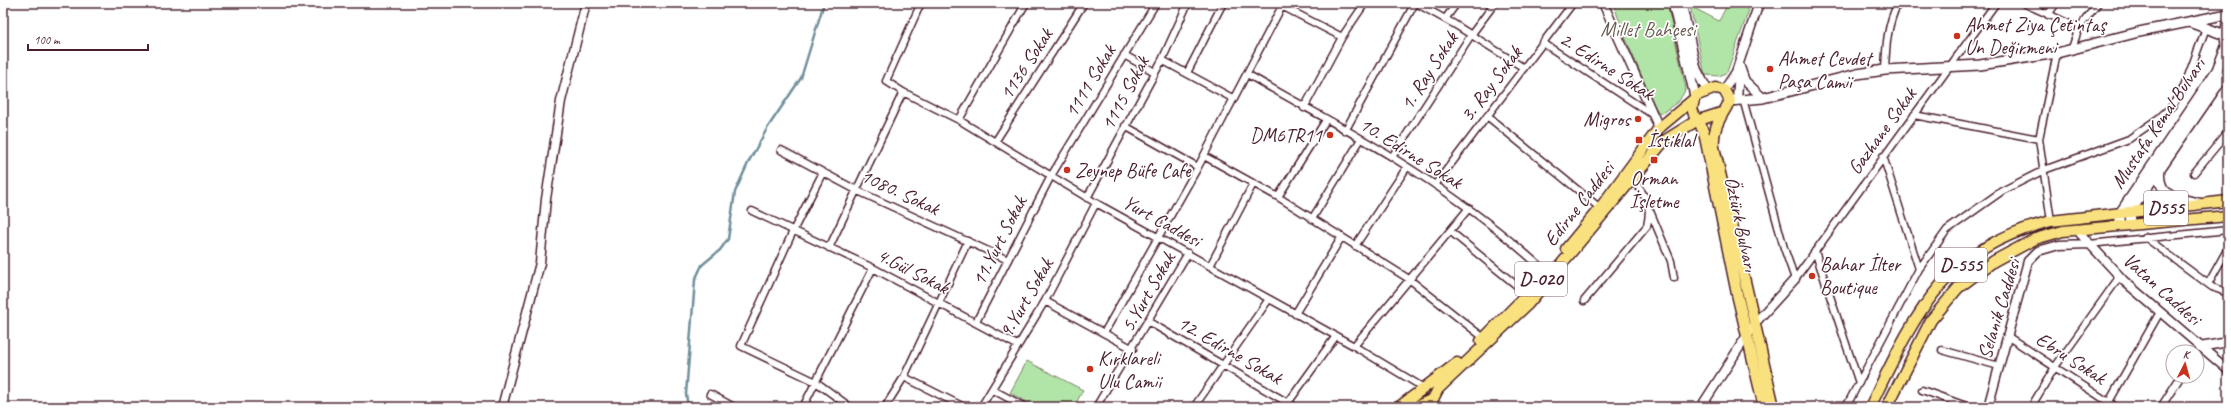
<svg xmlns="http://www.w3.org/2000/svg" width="2231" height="410" viewBox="0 0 2231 410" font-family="Caveat,sans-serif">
  <rect width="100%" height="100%" fill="#fff"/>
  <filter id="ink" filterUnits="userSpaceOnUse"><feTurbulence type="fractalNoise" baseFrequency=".025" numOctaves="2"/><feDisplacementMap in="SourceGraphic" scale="8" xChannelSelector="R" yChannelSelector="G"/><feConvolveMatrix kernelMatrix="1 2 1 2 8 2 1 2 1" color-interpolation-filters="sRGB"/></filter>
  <g filter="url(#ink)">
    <path fill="#b1e5a7" stroke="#7e8269" d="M 1613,3 L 1667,3 L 1686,89 L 1679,101 L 1662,113 L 1658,112 L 1654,105 L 1625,37 Z
      M 1728,3 L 1736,3 L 1749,10 L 1727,72 L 1720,76 L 1705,75 L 1690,6 L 1719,21 Z
      M 1027,361 L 1083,390 L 1074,407 L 1037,407 L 1010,393 Z"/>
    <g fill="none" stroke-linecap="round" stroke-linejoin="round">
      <path stroke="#708f9b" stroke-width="2.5" d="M 688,407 L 686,394 L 695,280 L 702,265 L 720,250 L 728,239 L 735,192 L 749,161 L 768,127 L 801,78 L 824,3"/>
      <defs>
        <path id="minor" d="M 921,3 L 886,81 L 903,92 L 959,120 L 1096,203 L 1354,346 L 1424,388
          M 1276,3 L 1342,37
          M 1416,3 L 1454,24 L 1524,68
          M 2023,3 L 2079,28
          M 2048,15 L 2056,3
          M 1445,19 L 1457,3
          M 1543,43 L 1653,115
          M 2072,48 L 2079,28 L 2098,3
          M 1124,55 L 1155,72
          M 1162,60 L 1234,99
          M 1885,70 C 1886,46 1887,25 1898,3
          M 1187,73 L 1223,3
          M 1247,74 C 1295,102 1345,128 1392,157 C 1447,191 1500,229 1547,273
          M 1743,99 L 1784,248 L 1795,279
          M 1304,108 L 1342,37 L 1365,3
          M 1914,115 L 2039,139
          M 1487,116 L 1600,208
          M 959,120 L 1026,3
          M 1125,126 L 1198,167
          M 1345,131 L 1415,3
          M 995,142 L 1084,3
          M 781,150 L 858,191 L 1008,260
          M 1204,156 L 1278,197 L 1409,279 L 1484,338
          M 1883,156 L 1919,269
          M 1392,157 L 1471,35 L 1495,3
          M 823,172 L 793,231 L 741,346 L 816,382 L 850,407
          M 2194,173 L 2228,132
          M 1435,185 L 1573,3
          M 1278,197 L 1326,120
          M 1087,198 L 1162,60 L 1188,3
          M 752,211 L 873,268 L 1017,345
          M 1650,211 L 1671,261 L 1674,278
          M 1312,219 L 1361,139
          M 2051,221 L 2039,139 L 2057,53
          M 1450,231 L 1527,294
          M 2145,237 L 2212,287 L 2228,293
          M 2089,244 L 2228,230
          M 1355,246 L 1407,167
          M 829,248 L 903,92
          M 1815,251 L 1859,383
          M 1210,266 L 1253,184
          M 1795,279 L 1996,3
          M 2208,284 L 2228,248
          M 1045,301 L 1133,349
          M 1584,301 L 1647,226 C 1652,204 1647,198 1633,180
          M 1295,314 L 1341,238
          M 976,322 L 1051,176 L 1156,3
          M 1149,322 L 1295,407
          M 1104,333 L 1198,167 L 1282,6
          M 2007,336 L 2116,407
          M 1354,346 L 1469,208
          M 1942,350 L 1999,366
          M 904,377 L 964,407
          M 993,390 L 1025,407
          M 1922,390 L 1969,407
          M 710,394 L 734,407
          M 1432,400 L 1437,407
          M 803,407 L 873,268
          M 885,407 L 904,377 L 968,241
          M 981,407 L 1045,301 L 1096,203
          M 1096,407 L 1188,253
          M 1194,407 L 1269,299
          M 1285,407 L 1336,336
          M 1846,407 L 1919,269 L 1947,230 L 2002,191 L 2044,170 L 2129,139 L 2159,118 L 2172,106 L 2184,87 L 2206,28
          M 2031,407 L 2055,367 L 2120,276
          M 2106,407 L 2160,312
          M 2161,407 L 2181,376"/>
        <path id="tertiary" d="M 1603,3 L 1659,128
          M 1739,64 L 1745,81 L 1763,98
          M 1724,90 L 1736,72 L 1759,3
          M 1737,100 L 1739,70
          M 2076,229 L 2124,281 L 2228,370
          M 2200,347 L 2228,342
          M 502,407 L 540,263 L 546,199 L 561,101 L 586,3
          M 1701,407 L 1755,323 L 1795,279
          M 1988,407 L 2028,261 L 2038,251 L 2059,245 L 2089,244"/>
        <path id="secondary" d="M 1673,3 L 1695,96
          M 1681,3 L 1696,69 L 1707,90
          M 2192,23 L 2228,36
          M 1730,101 L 1763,98 L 1857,74 L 1885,70 L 1980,65 L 2057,53 L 2139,32 L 2228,14
          M 2160,169 C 2156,196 2176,198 2198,203
          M 2131,224 L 2130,212 L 2228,70
          M 2120,225 L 2120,213 L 2217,70 L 2226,47 L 2225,35 L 2228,18"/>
        <path id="trunk" d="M 1699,120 L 1705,137 L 1737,294 L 1764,407
          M 1696,121 L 1692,108 L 1695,96 L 1716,88 L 1724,90 L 1730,101 C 1721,117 1712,128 1714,147 L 1774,407
          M 1566,249 L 1600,208 L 1659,128 L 1694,99
          M 1481,341 L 1542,279
          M 1399,407 L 1457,363
          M 1415,407 L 1433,399 L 1438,389 L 1528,304 L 1664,141 L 1696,121 L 1721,113
          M 1870,407 C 1915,315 1942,249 2051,221 L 2228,201
          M 1887,407 L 1931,320 L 1958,288 L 1994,261 L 2035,239 L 2063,231 L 2228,216"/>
      </defs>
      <use href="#minor" stroke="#4a1f2b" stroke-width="9"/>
      <use href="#tertiary" stroke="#4a1f2b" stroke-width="11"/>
      <use href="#secondary" stroke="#4a1f2b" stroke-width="12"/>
      <use href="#trunk" stroke="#4a1f2b" stroke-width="13"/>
      <use href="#minor" stroke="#fff" stroke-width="6"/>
      <use href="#tertiary" stroke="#fff" stroke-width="8"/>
      <use href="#secondary" stroke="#fff" stroke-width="9"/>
      <use href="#trunk" stroke="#fae180" stroke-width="10"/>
    </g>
  </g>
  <g fill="#c8321e" stroke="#fff" stroke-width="1.5">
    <circle cx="1957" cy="36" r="4"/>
    <circle cx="1770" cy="69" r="4"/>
    <circle cx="1638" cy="119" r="4"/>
    <circle cx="1330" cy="135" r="4"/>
    <rect x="1635" y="136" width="8" height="8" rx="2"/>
    <rect x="1650" y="156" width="8" height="8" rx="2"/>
    <circle cx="1067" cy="170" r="4"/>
    <circle cx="1812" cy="276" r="4"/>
    <circle cx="1090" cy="369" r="4"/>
  </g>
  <g text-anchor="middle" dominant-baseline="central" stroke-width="3.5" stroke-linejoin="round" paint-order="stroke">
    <g fill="#fff" stroke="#80626b" stroke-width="1">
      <rect x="2144" y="191" width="44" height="34" rx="3"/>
      <rect x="1935" y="248" width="52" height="34" rx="3"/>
      <rect x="1515" y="262" width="52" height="34" rx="3"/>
    </g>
    <g font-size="19" font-weight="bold" fill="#4a1f2b">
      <text x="2166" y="208">D555</text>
      <text x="1961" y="265">D-555</text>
      <text x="1541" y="279">D-020</text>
    </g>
    <g font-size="20" fill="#4a1f2b" stroke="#fff" text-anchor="start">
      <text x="1965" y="24">Ahmet Ziya Çetintaş<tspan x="1965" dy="23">Un Değirmeni</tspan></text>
      <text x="1778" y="58">Ahmet Cevdet<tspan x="1778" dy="23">Paşa Camii</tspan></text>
      <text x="1630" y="119" text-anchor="end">Migros</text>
      <text x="1322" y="135" text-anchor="end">DM6TR11</text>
      <text x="1647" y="140">İstiklal</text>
      <text x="1075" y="170">Zeynep Büfe Cafe</text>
      <text x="1654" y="178" text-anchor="middle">Orman<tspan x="1654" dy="23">İşletme</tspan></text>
      <text x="1820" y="264">Bahar İlter<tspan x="1820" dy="23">Boutique</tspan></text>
      <text x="1098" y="358">Kırklareli<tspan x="1098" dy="23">Ulu Camii</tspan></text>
    </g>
    <g font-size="20" fill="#695a50" stroke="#fff">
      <text x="1648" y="29">Millet Bahçesi</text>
    </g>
    <g font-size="20" fill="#4a1f2b" stroke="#fff">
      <text transform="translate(1026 64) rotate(-57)">1136 Sokak</text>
      <text transform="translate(1607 66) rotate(33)">2. Edirne Sokak</text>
      <text transform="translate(1429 71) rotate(-57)">1. Ray Sokak</text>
      <text transform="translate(1090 81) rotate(-59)">1111 Sokak</text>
      <text transform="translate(1491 84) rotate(-53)">3. Ray Sokak</text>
      <text transform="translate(1125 93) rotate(-62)">1115 Sokak</text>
      <text transform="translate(2158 123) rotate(-56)">Mustafa Kemal Bulvarı</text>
      <text transform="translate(1882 131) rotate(-54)">Gazhane Sokak</text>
      <text transform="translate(1411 153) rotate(32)">10. Edirne Sokak</text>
      <text transform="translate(900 192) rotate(25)">1080. Sokak</text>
      <text transform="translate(1579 204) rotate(-52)">Edirne Caddesi</text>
      <text transform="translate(1162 221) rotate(29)">Yurt Caddesi</text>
      <text transform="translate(1741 224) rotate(78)">Öztürk Bulvarı</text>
      <text transform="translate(999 241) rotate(-63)">11.Yurt Sokak</text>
      <text transform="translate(913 271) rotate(27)">4.Gül Sokak</text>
      <text transform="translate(2162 289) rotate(42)">Vatan Caddesi</text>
      <text transform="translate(1148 292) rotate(-60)">5.Yurt Sokak</text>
      <text transform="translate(1026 298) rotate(-60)">9.Yurt Sokak</text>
      <text transform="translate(1999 309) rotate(-73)">Selanik Caddesi</text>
      <text transform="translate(1230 350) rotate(30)">12. Edirne Sokak</text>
      <text transform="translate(2071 358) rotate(33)">Ebru Sokak</text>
    </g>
  </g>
  <rect width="2231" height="410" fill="none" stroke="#fff" stroke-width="16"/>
  <rect x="8" y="8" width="2215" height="394" fill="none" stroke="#4a1f2b" stroke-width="1.5" filter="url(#ink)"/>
  <g transform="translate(2185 364) rotate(6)"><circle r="19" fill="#ffffff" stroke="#b7a5aa"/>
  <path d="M0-3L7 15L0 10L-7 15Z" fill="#c8321e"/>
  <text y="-6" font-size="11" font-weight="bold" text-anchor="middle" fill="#4a1f2b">K</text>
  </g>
  <path d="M28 44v6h120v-6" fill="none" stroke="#4a1f2b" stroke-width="2"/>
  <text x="34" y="44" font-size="12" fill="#4a1f2b" stroke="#ffffff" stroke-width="3" paint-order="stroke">100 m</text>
</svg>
